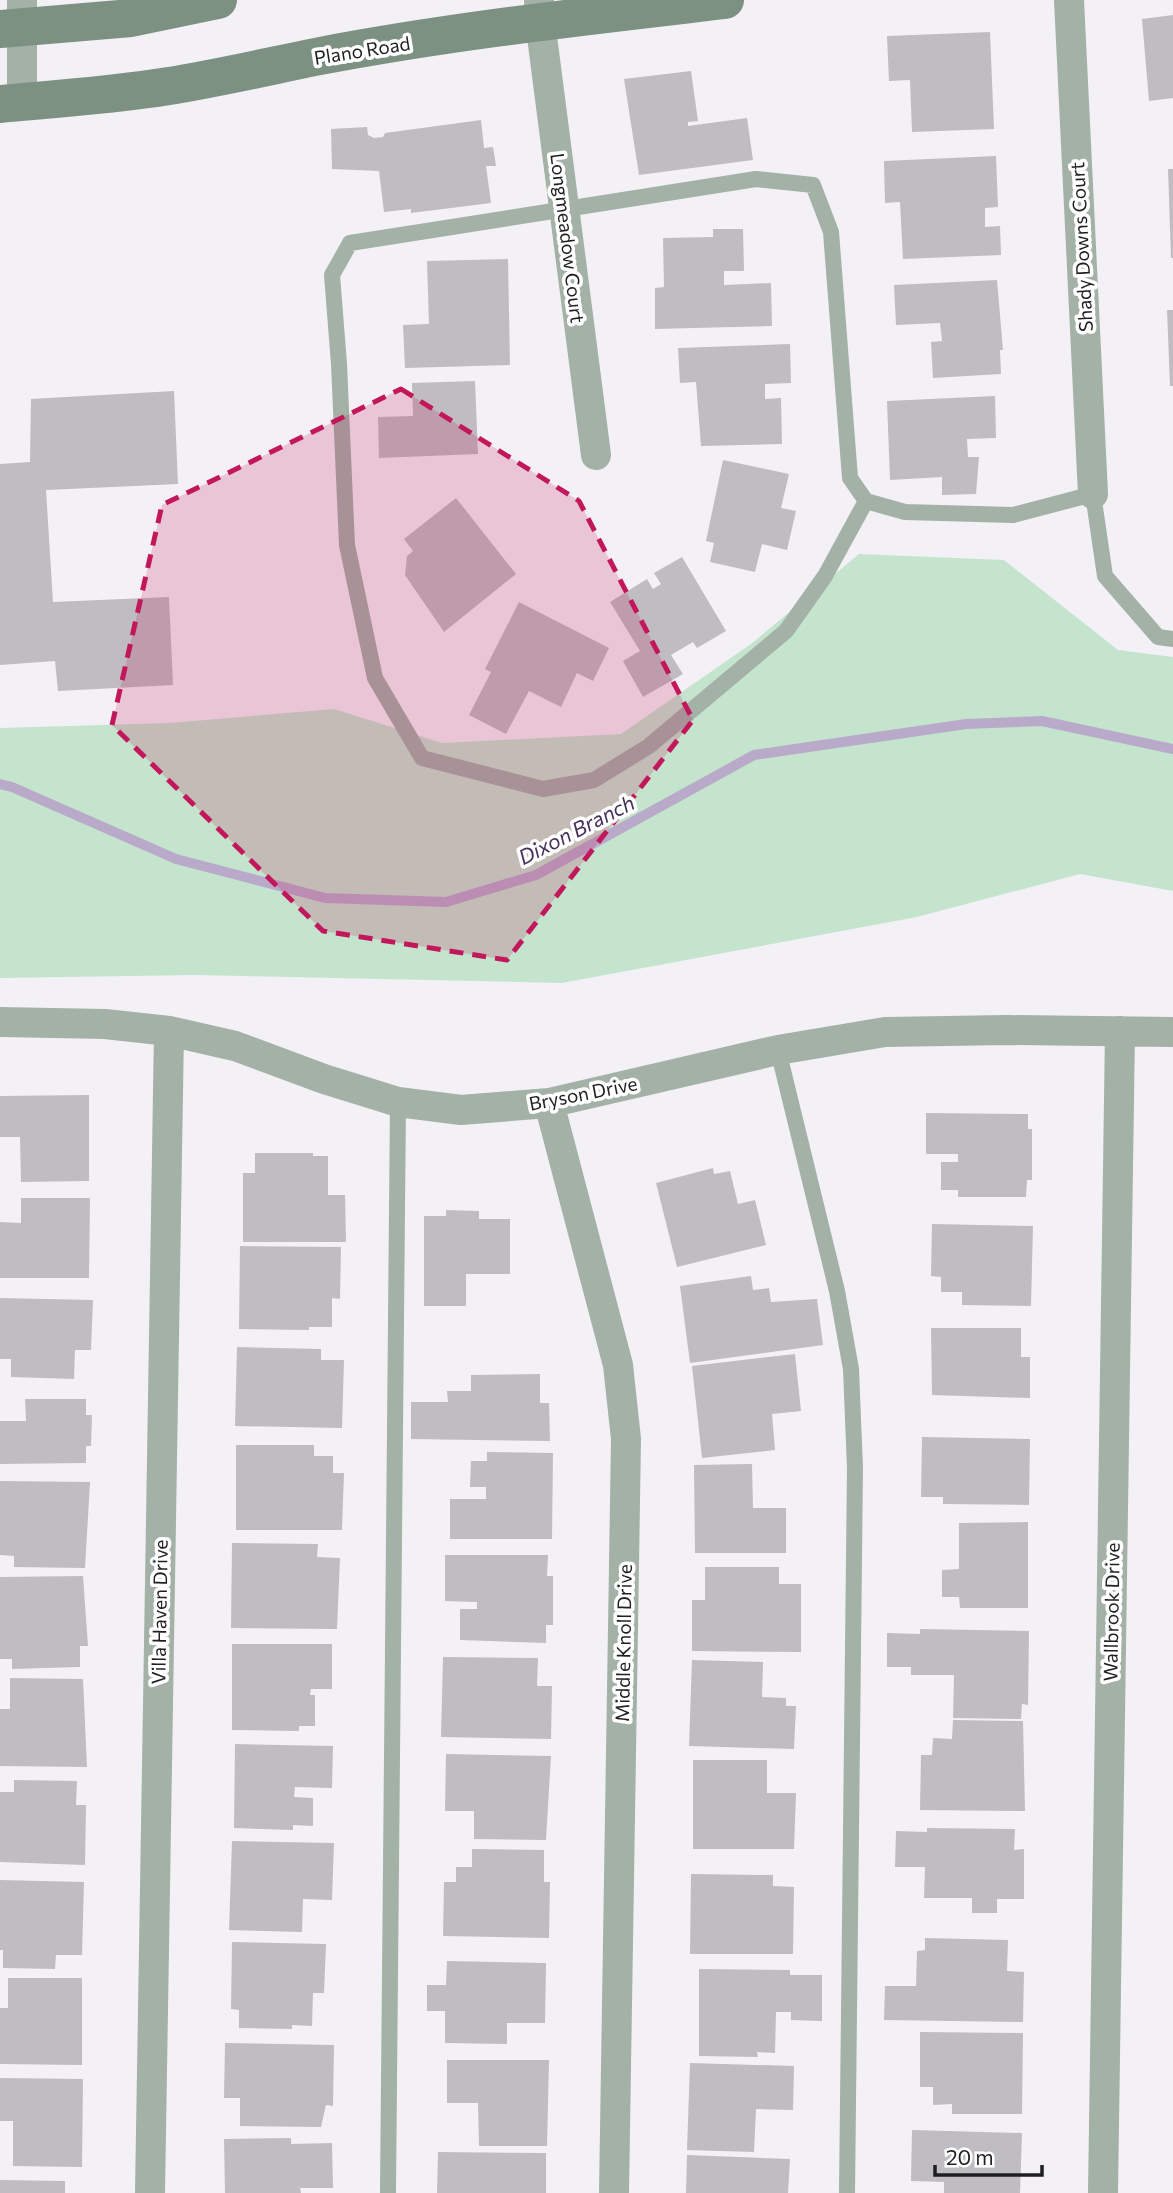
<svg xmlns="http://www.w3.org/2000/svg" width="1173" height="2193" viewBox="0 0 1173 2193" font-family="Commissioner,sans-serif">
  <rect width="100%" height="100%" fill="#f3f1f6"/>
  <path fill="#c4e4ce" d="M 859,554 L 1004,560 L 1118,650 L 1173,657 L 1173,891 L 1080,874 L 917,917 L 562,983 L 195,975 L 0,978 L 0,728 L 170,723 L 334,709 L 442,743 L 621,734 L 751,644 Z"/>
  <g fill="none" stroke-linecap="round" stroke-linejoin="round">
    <path stroke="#b9aac9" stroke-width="10" d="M 0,784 L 12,787 L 176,859 L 325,898 L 446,902 L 536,875 L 754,755 L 966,724 L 1042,721 L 1173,749"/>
  </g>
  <path fill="#bfbdc1" d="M 1173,15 L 1173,98 L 1149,101 L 1142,19 Z
    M 990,32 L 994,129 L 912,132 L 910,80 L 889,81 L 887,36 Z
    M 691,71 L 698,121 L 688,122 L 688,126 L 747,118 L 753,160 L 639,175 L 624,79 Z
    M 481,120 L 484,148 L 493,147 L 496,166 L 486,166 L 491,203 L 411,213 L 411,209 L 384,212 L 379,171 L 332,169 L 331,129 L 367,127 L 368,135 L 374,138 L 383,137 L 385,133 Z
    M 996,156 L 998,207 L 985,208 L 985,227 L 1000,226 L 1001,255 L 903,259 L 900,202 L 885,203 L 884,161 Z
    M 1168,169 L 1173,169 L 1173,258 L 1171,258 Z
    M 713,229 L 743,229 L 744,271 L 724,271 L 724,285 L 771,283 L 772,326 L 655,329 L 655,288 L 664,287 L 663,238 L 713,237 Z
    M 508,259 L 510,365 L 405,368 L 403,325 L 429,324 L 427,261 Z
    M 997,280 L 1003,350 L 1000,350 L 1001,374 L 933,378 L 931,342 L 942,341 L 940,323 L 896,325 L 894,285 Z
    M 1167,310 L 1173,310 L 1173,386 L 1170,386 Z
    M 790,344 L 791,383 L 765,384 L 765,399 L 781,398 L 782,444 L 701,446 L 696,382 L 680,383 L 678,348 Z
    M 475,381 L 478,454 L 379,458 L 378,417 L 413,416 L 412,383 Z
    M 174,391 L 178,484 L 46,490 L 53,602 L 169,597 L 173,685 L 58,691 L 55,661 L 0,665 L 0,464 L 30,462 L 31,399 Z
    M 995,396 L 996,438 L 967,439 L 968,457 L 979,457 L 976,494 L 942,495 L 942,477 L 890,480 L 887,401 Z
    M 723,460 L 789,474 L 781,508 L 796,511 L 787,550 L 762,544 L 755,572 L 710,562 L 714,543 L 706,541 Z
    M 456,498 L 516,574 L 444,632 L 405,575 L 407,556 L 413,551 L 404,539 Z
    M 682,557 L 726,631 L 697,648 L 693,642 L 671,655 L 683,674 L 643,697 L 623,661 L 640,651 L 610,602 L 647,579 L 653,589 L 661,584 L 654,573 Z
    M 519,602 L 609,648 L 593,681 L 577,673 L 561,707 L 529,691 L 506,734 L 469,715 L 491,672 L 485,669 Z
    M 89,1095 L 89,1181 L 21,1182 L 20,1137 L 0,1137 L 0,1096 Z
    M 926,1113 L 1028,1114 L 1028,1129 L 1032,1129 L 1032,1180 L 1027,1180 L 1026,1197 L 958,1197 L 958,1190 L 941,1190 L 941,1162 L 958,1162 L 958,1154 L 926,1154 Z
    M 255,1153 L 313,1153 L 313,1156 L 328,1156 L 328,1195 L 345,1195 L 346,1242 L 243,1242 L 243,1173 L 255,1173 Z
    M 713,1168 L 714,1174 L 730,1171 L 738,1204 L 755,1200 L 766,1245 L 677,1267 L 656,1183 Z
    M 21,1198 L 90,1198 L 89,1278 L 0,1278 L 0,1222 L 21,1223 Z
    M 446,1210 L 479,1211 L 479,1219 L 510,1219 L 510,1274 L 466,1274 L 466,1306 L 424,1306 L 424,1216 L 446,1216 Z
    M 932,1224 L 1033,1226 L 1031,1306 L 962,1305 L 962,1292 L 941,1292 L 941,1277 L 931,1276 Z
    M 240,1246 L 341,1247 L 340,1299 L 332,1298 L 332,1327 L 309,1327 L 309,1330 L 239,1329 Z
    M 751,1276 L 753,1290 L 769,1288 L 771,1302 L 817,1299 L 823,1345 L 690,1363 L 680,1286 Z
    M 0,1298 L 93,1300 L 91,1350 L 75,1350 L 74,1379 L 11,1377 L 11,1359 L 0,1359 Z
    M 931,1328 L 1021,1328 L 1021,1357 L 1030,1357 L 1030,1398 L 932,1395 Z
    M 237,1347 L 321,1349 L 321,1360 L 344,1360 L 342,1428 L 235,1426 Z
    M 795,1354 L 801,1411 L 772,1414 L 775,1450 L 702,1458 L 692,1366 Z
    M 540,1374 L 540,1403 L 549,1403 L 550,1441 L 411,1439 L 411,1402 L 448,1402 L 447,1391 L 471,1391 L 471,1375 Z
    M 25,1399 L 86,1399 L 86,1415 L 92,1415 L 91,1446 L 86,1446 L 86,1463 L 0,1464 L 0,1421 L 26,1421 Z
    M 922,1437 L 1030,1439 L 1029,1505 L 943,1504 L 943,1497 L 921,1497 Z
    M 236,1445 L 314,1445 L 314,1456 L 333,1456 L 333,1473 L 344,1473 L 342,1530 L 236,1530 Z
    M 487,1452 L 553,1453 L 552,1539 L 450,1539 L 450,1499 L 486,1499 L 486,1487 L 470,1487 L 471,1461 L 487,1461 Z
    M 752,1464 L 753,1508 L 786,1508 L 786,1553 L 695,1553 L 694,1465 Z
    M 0,1481 L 90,1482 L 85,1568 L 14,1567 L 14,1556 L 0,1555 Z
    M 1028,1522 L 1028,1608 L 960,1608 L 959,1597 L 942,1597 L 942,1570 L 959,1569 L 959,1523 Z
    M 232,1543 L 318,1544 L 317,1557 L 340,1558 L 337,1629 L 231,1628 Z
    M 445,1555 L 548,1555 L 547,1576 L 553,1576 L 553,1625 L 546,1625 L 546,1643 L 460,1640 L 460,1609 L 477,1609 L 477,1602 L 445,1601 Z
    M 705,1567 L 779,1567 L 779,1584 L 801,1584 L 801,1652 L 692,1651 L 692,1600 L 705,1600 Z
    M 83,1576 L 88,1646 L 80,1646 L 80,1667 L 12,1669 L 12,1659 L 0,1659 L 0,1577 Z
    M 920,1629 L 1029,1631 L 1028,1705 L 1022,1704 L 1021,1719 L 953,1718 L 954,1675 L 911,1675 L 911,1667 L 887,1667 L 887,1633 L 920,1634 Z
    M 232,1644 L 332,1644 L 332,1689 L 311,1689 L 310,1695 L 315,1695 L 315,1726 L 299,1726 L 299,1731 L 232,1730 Z
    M 443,1657 L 538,1658 L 537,1686 L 552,1686 L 551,1739 L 441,1737 Z
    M 692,1660 L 763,1662 L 762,1697 L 786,1698 L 786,1706 L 796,1706 L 794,1749 L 689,1746 Z
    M 10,1678 L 83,1679 L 87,1767 L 0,1766 L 0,1709 L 10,1709 Z
    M 953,1720 L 1023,1721 L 1025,1811 L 920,1810 L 921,1755 L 932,1755 L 933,1738 L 952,1739 Z
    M 235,1744 L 333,1746 L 332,1788 L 295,1787 L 294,1797 L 313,1798 L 313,1826 L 293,1825 L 293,1830 L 234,1828 Z
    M 446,1754 L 551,1756 L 546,1840 L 474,1839 L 474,1811 L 445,1811 Z
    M 693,1760 L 767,1760 L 767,1793 L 796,1793 L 794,1849 L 693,1849 Z
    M 14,1780 L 77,1781 L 76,1805 L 86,1805 L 85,1865 L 0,1862 L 0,1792 L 14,1792 Z
    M 927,1828 L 1015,1829 L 1014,1850 L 1024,1849 L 1024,1899 L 997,1899 L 997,1913 L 972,1913 L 972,1898 L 924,1898 L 925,1867 L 895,1867 L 896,1831 L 927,1832 Z
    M 232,1841 L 334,1843 L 332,1900 L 303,1899 L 302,1932 L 229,1930 Z
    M 472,1849 L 544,1850 L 544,1882 L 550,1882 L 549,1938 L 443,1936 L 444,1882 L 456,1882 L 456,1867 L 472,1867 Z
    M 691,1874 L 773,1875 L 773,1886 L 794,1887 L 793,1954 L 690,1954 Z
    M 0,1880 L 84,1882 L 82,1955 L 56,1955 L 55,1969 L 3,1968 L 3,1950 L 0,1950 Z
    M 925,1938 L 1008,1940 L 1007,1971 L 1024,1972 L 1023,2022 L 884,2020 L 885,1986 L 916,1986 L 917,1951 L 925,1950 Z
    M 232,1942 L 326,1944 L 324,1993 L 313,1993 L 312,2026 L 292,2025 L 292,2029 L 239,2028 L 239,2010 L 231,2009 Z
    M 447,1961 L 546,1963 L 545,2023 L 507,2023 L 507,2044 L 445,2043 L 445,2011 L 427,2011 L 427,1985 L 446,1985 Z
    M 699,1969 L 790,1970 L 790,1975 L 822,1975 L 822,2021 L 791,2020 L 791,2012 L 776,2012 L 775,2053 L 757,2052 L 758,2057 L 699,2056 Z
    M 8,1978 L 82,1978 L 82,2065 L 0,2064 L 0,2008 L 8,2008 Z
    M 920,2032 L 1023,2033 L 1022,2114 L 952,2114 L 952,2104 L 933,2105 L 933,2087 L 920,2087 Z
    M 225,2043 L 334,2045 L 333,2106 L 326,2105 L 321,2127 L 240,2126 L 240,2098 L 224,2098 Z
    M 447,2060 L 549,2060 L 547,2146 L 479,2146 L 478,2103 L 447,2103 Z
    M 690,2063 L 794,2066 L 793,2110 L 756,2109 L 754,2152 L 687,2150 Z
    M 0,2078 L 83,2079 L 82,2167 L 13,2166 L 13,2121 L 0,2121 Z
    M 912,2130 L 1022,2133 L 1020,2193 L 944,2193 L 944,2182 L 911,2181 Z
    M 291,2138 L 291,2144 L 332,2143 L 333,2188 L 300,2188 L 301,2193 L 225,2193 L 224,2139 Z
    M 438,2152 L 546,2153 L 546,2193 L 437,2193 Z
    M 687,2155 L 790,2159 L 788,2193 L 686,2193 Z
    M 0,2180 L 65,2181 L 65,2193 L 0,2193 Z"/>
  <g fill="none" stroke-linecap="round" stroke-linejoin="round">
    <path stroke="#a3b1a7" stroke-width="16" d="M 866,501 L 825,576 L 786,631 L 649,746 L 594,780 L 543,789 L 422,758 L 375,678 L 347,545 L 339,364 L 332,275 L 350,243 L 756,179 L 813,185 L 831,232 L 850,478 L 866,501 L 905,512 L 1013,515 L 1093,494 L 1105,576 L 1158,637 L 1173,639
      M 778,1050 L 837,1291 L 851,1369 L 855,1468 L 847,2193
      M 388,2193 L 398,1102"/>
    <path stroke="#a3b1a7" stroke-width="30" d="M 22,0 L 22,102
      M 539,0 L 540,21 L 596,455
      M 1069,0 L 1093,494
      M 0,1022 L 105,1024 L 169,1031 L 235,1046 L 324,1079 L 398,1102 L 461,1110 L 549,1103 L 778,1050 L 885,1032 L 1007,1030 L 1173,1032
      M 549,1103 L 618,1365 L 626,1439 L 614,2193
      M 150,2193 L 169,1031
      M 1103,2193 L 1120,1031"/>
    <path stroke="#7c9182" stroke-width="38" d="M 0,29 L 131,18 L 218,0
      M 0,104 C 56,99 113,95 169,86 C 218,78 266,67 315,57 C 450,31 588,16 725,0"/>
  </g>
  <path fill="#c2185b" fill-opacity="0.2" stroke="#c2185b" stroke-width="5" stroke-dasharray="14 9" stroke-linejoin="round" d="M 401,389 L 579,501 L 693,720 L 507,960 L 323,931 L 112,725 L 162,505 Z"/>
  <g text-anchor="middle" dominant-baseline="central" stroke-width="7" stroke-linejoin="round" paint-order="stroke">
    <g font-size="19" fill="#201f20" stroke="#fff">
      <text transform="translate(362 50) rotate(-9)">Plano Road</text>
      <text transform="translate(568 238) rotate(83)">Longmeadow Court</text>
      <text transform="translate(1081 247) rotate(-93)">Shady Downs Court</text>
      <text transform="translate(583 1093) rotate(-11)">Bryson Drive</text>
      <text transform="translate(159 1612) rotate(-89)">Villa Haven Drive</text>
      <text transform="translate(1111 1612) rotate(-89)">Wallbrook Drive</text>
      <text transform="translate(623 1643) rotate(-89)">Middle Knoll Drive</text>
    </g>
    <g font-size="21" font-style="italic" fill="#462f5a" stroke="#fff">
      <text transform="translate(576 829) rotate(-27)">Dixon Branch</text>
    </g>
  </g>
  <path d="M935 2165v10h107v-10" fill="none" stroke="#201f20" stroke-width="3.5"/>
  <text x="946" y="2165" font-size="21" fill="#201f20" stroke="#ffffff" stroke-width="5" paint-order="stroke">20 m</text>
</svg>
